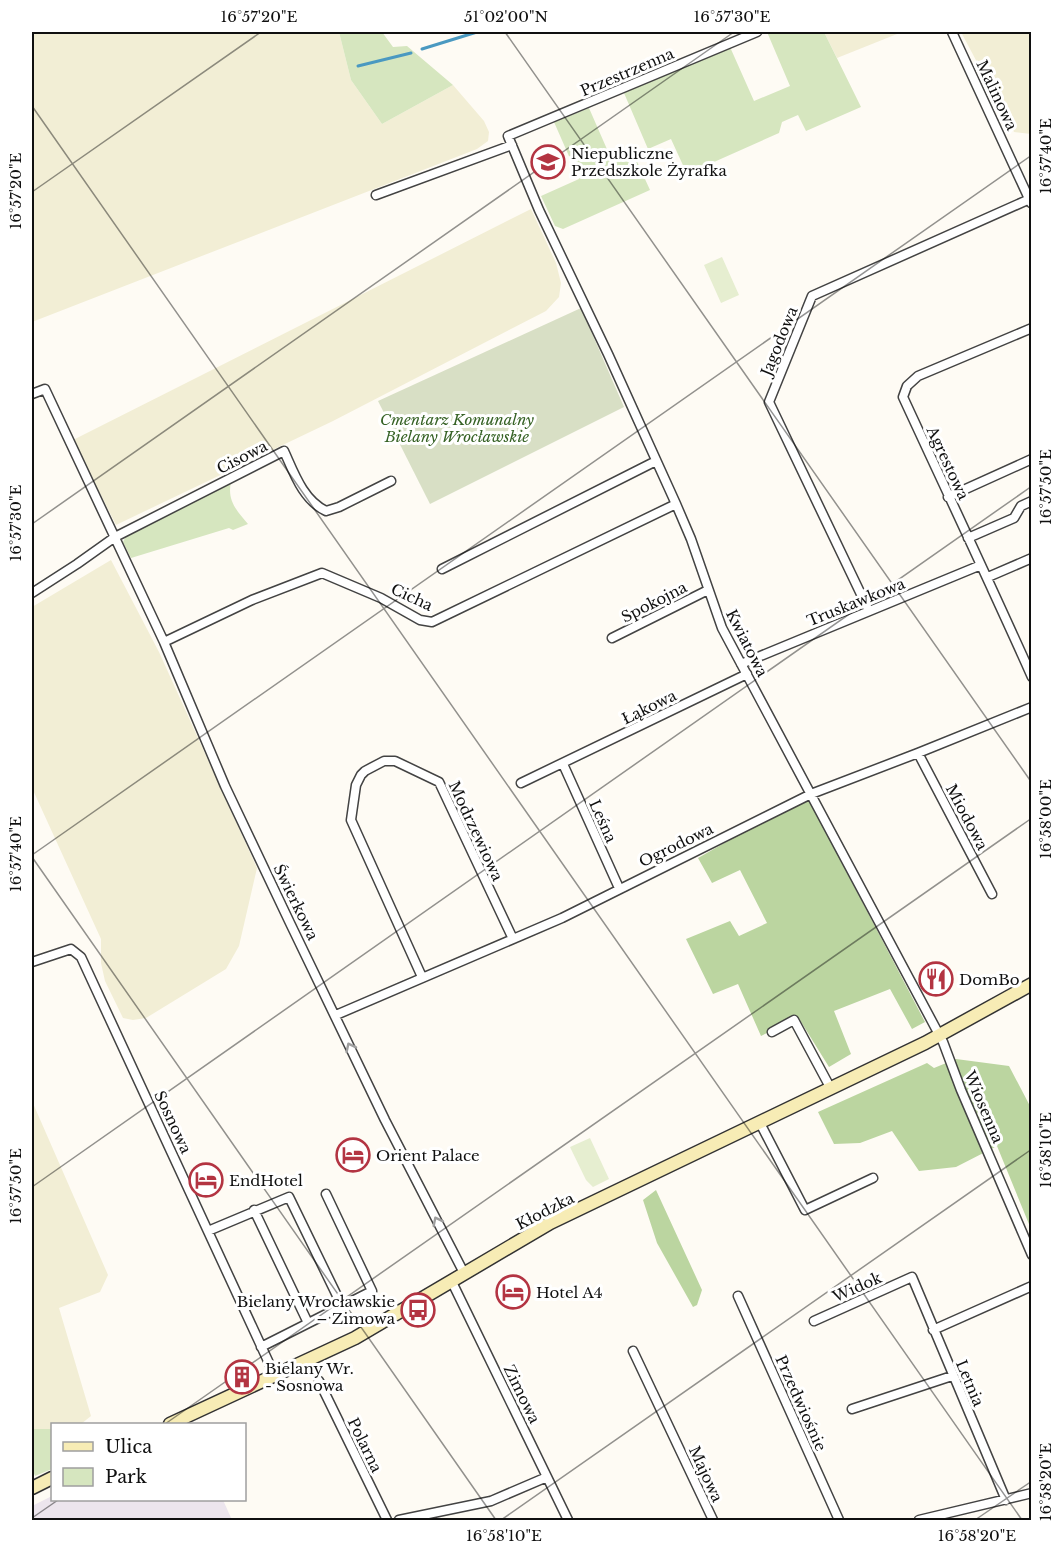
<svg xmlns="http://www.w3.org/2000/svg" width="1063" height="1552" viewBox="0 0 1063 1552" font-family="'Libre Baskerville',serif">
  <rect width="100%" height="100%" fill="#fefbf4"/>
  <path fill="#ece5ed" d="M 52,1496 L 52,1500 L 223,1500 L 232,1520 L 32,1520 L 32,1506 Z"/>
  <path fill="#f2eed5" d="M 32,32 L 339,32 L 351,80 L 382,124 L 453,85 L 484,121 L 489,132 L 488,141 L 477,149 L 32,322 Z
    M 824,32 L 902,32 L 837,58 Z
    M 961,32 L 1031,32 L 1031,134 L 1014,132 Z
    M 531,209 L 556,263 L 561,283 L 559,297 L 546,311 L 333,421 L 116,525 L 73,440 Z
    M 111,560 L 159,652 L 257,868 L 239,946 L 226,969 L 146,1018 L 133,1020 L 123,1018 L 105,981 L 101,963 L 101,939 L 32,788 L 32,607 Z
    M 32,1101 L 108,1275 L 100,1292 L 59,1308 L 91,1416 L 81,1424 L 52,1424 L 52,1429 L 32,1429 Z"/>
  <path fill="#d6e6bf" d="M 339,32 L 382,32 L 393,47 L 407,46 L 453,85 L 382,124 L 351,80 Z
    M 767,32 L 824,32 L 861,107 L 806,131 L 798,115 L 782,122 L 779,133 L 687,174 L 671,139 L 648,149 L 624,93 L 730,47 L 754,101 L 790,86 Z
    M 589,108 L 613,163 L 634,155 L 650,190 L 563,229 L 555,226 L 541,196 L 579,179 L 554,122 Z
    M 231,482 C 227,500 236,510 248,524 L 233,530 L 229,528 L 131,558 L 123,542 L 127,534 Z
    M 32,1429 L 52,1429 L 52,1469 L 35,1476 L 32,1469 Z"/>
  <path fill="#bbd5a0" d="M 807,796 L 925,1022 L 912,1029 L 890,989 L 834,1011 L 851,1054 L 829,1067 L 798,1017 L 761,1036 L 738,984 L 713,994 L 686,939 L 730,921 L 739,936 L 767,923 L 740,870 L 712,883 L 698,858 Z
    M 956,1059 L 1009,1066 L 1031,1108 L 1031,1229 L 997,1146 L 956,1167 L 919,1171 L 892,1131 L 860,1143 L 834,1144 L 818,1112 L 927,1063 L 934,1068 Z
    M 656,1190 L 702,1290 L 697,1305 L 693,1307 L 657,1243 L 643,1200 Z"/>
  <path fill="#d8dfc5" d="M 581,308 L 624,407 L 430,504 L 378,401 Z"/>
  <path fill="#e6eed0" d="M 722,257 L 739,295 L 721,303 L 704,265 Z
    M 590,1138 L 609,1179 L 593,1187 L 586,1180 L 570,1147 Z"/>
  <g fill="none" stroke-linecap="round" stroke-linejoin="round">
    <path stroke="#4a99c1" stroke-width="3" d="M 422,49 L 477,32
      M 358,66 L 411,53"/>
    <defs>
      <path id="minor" d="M 757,32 L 508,136 L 539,210 L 608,354 L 676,504 L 691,539 L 722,628 L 943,1042 L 961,1090 L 1032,1255
        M 952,32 L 1031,203
        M 376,195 L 512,145
        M 1032,328 L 918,376 L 907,386 L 903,397 C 946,490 990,583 1032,677
        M 32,394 L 45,389 L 164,642 L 225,786 L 290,923 L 385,1120 L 464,1273
        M 948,497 L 1032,459
        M 968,538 L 1014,518 L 1021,506 L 1032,501
        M 442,569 L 656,461
        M 988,577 L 1032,558
        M 32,593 L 77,564 L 115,537 L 284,451 C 294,473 303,500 326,511 L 339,507 L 391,481
        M 869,611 L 769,402 L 812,296 L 1032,198
        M 612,638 L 708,590
        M 164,642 L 252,600 L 322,573 L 381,598 L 420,620 L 432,622 L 676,504
        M 741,664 L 981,565
        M 918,753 L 992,894
        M 563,764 L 619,888
        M 521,783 L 747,674
        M 32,962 L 71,949 L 81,957 L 275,1376
        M 422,977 L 351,820 L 356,785 L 361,775 L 365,771 L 384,761 L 395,761 L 439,782 L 513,939
        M 336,1015 L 562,918 L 811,794 L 918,753 L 1032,707
        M 772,1032 L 794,1020 L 831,1089
        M 760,1123 L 805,1210 L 873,1178
        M 254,1210 L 308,1323
        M 208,1231 L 289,1197 L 342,1306
        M 451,1280 L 568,1520
        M 738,1296 L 839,1520
        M 814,1321 L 912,1277 L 1006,1500
        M 933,1330 L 1032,1286
        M 261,1347 L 372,1291 L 326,1194
        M 633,1351 L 713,1520
        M 319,1381 L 387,1520
        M 852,1409 L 952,1376
        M 399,1520 L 491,1501 L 547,1477
        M 919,1520 L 1032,1493"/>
      <path id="secondary" d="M 170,1424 L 355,1338 L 550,1223 L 925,1043 L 1032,984
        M 32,1488 L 52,1478"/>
    </defs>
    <use href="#minor" stroke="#434343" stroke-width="11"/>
    <use href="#secondary" stroke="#323232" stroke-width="15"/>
    <use href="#minor" stroke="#fff" stroke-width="8"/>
    <use href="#secondary" stroke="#f7ecb5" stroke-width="12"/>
  </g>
  <defs><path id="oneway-chevron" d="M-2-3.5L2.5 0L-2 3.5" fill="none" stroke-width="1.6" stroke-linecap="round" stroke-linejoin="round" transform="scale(1.5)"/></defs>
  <g stroke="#9f9f9f">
    <use href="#oneway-chevron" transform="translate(350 1047) rotate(-116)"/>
    <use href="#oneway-chevron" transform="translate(437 1221) rotate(-117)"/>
  </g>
  <path fill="none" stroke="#101010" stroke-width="1.5" stroke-opacity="0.45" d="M 505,32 L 1032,783M 1031,32 L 1032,33M 32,106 L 1022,1520M 32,192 L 261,32M 32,524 L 734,32M 32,855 L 1032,155M 32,857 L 496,1520M 32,1187 L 1032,486M 165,1424 L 1032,818M 32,1518 L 58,1500M 501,1520 L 1032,1149M 975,1520 L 1032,1481"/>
  <defs>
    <symbol id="school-ring" viewBox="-11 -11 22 22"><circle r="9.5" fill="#fff" stroke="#b33442" stroke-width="1.5"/><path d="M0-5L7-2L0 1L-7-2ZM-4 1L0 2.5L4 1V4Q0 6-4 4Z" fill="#b33442"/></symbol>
    <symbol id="restaurant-ring" viewBox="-11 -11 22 22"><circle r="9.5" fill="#fff" stroke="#b33442" stroke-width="1.5"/><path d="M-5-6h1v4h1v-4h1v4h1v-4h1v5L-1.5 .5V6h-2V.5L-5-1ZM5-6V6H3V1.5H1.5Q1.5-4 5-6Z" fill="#b33442"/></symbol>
    <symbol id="hotel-ring" viewBox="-11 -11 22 22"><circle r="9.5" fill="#fff" stroke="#b33442" stroke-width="1.5"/><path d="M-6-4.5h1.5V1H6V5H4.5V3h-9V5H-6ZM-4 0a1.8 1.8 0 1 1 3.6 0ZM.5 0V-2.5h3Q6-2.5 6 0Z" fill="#b33442"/></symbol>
    <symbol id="bus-ring" viewBox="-11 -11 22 22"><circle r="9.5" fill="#fff" stroke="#b33442" stroke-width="1.5"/><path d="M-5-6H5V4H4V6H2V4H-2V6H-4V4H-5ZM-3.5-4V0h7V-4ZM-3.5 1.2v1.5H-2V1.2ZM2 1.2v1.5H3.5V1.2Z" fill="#b33442"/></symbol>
    <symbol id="building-ring" viewBox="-11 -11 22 22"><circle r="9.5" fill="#fff" stroke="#b33442" stroke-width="1.5"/><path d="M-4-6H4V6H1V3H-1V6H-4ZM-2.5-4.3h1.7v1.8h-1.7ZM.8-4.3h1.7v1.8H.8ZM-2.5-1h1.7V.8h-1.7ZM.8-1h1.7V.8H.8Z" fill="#b33442"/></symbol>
  </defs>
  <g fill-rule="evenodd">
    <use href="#school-ring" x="529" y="143" width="38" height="38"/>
    <use href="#restaurant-ring" x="917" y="960" width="38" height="38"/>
    <use href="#hotel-ring" x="334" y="1136" width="38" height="38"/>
    <use href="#hotel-ring" x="187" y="1161" width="38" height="38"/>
    <use href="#hotel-ring" x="494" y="1273" width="38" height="38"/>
    <use href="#bus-ring" x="399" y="1291" width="38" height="38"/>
    <use href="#building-ring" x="223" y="1358" width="38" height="38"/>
  </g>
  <g text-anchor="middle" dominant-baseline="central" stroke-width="6" stroke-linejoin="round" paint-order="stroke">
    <g font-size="15" fill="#101010" stroke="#fff">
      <text transform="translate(627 72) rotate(-23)">Przestrzenna</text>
      <text transform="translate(997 95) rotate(65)">Malinowa</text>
      <text transform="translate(779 341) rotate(-68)">Jagodowa</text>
      <text transform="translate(242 457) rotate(-27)">Cisowa</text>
      <text transform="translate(948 463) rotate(65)">Agrestowa</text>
      <text transform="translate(412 597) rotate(25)">Cicha</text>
      <text transform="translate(654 602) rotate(-27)">Spokojna</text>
      <text transform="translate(856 602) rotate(-22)">Truskawkowa</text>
      <text transform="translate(747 643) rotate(63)">Kwiatowa</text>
      <text transform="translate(649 707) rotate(-26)">Łąkowa</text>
      <text transform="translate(967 817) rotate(62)">Miodowa</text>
      <text transform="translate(603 821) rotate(66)">Leśna</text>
      <text transform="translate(476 831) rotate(65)">Modrzewiowa</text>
      <text transform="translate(676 845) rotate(-26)">Ogrodowa</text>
      <text transform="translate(296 902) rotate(64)">Świerkowa</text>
      <text transform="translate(984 1107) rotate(67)">Wiosenna</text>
      <text transform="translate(173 1122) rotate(65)">Sosnowa</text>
      <text transform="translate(545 1211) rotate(-27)">Kłodzka</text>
      <text transform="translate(857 1287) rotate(-24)">Widok</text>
      <text transform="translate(970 1383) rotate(67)">Letnia</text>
      <text transform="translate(522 1394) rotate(64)">Zimowa</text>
      <text transform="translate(801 1403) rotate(66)">Przedwiośnie</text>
      <text transform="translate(365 1445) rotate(64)">Polarna</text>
      <text transform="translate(706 1474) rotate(65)">Majowa</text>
    </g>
    <g font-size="15" fill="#101010" stroke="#fff" text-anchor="start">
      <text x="571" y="153">Niepubliczne<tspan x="571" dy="17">Przedszkole Żyrafka</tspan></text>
      <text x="959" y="979">DomBo</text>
      <text x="376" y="1155">Orient Palace</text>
      <text x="229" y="1180">EndHotel</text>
      <text x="536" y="1292">Hotel A4</text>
      <text x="395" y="1301" text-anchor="end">Bielany Wrocławskie<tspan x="395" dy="17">– Zimowa</tspan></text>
      <text x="265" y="1368">Bielany Wr.<tspan x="265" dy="17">- Sosnowa</tspan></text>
    </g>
    <g font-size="15" font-style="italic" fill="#366225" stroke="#fff">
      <text x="457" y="419">Cmentarz Komunalny<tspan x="457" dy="17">Bielany Wrocławskie</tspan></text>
    </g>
  </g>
  <rect width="1063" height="1552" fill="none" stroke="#ffffff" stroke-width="66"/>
  <rect x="51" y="1423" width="195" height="78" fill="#ffffff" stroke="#9f9f9f" stroke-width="1.5"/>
  <rect x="63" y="1442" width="30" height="9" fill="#f7ecb5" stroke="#9f9f9f" stroke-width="1.5"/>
  <text x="105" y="1453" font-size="18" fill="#101010">Ulica</text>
  <rect x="63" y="1468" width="30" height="18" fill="#d6e6bf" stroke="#9f9f9f" stroke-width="1.5"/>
  <text x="105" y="1483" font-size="18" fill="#101010">Park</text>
  <rect x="33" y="33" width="997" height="1486" fill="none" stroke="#101010" stroke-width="2"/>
  <g font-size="15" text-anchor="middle" fill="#101010">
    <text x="259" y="22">16°57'20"E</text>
    <text x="506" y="22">51°02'00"N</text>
    <text x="732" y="22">16°57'30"E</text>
    <text transform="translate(1046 156) rotate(-90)" y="5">16°57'40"E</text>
    <text transform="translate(16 191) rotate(-90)" y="5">16°57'20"E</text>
    <text transform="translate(1046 487) rotate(-90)" y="5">16°57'50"E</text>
    <text transform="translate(16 523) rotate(-90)" y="5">16°57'30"E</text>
    <text transform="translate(1046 819) rotate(-90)" y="5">16°58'00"E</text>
    <text transform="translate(16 854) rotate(-90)" y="5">16°57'40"E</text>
    <text transform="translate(1046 1150) rotate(-90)" y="5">16°58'10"E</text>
    <text transform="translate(16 1186) rotate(-90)" y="5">16°57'50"E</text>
    <text transform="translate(1046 1482) rotate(-90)" y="5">16°58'20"E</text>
    <text x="504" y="1541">16°58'10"E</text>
    <text x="977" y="1541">16°58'20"E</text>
  </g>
</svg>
